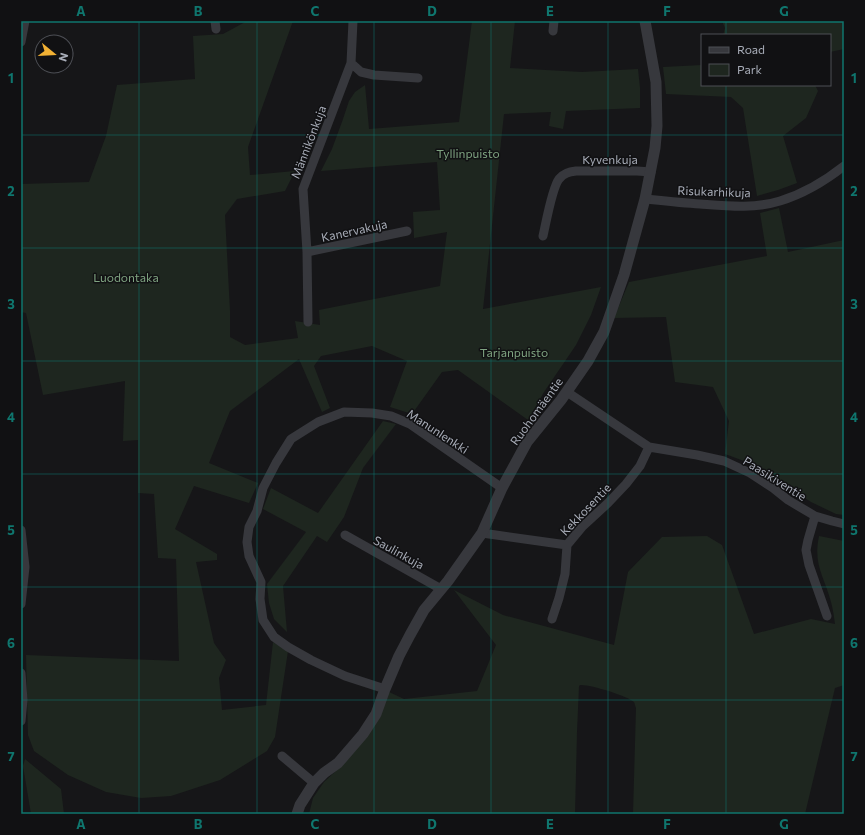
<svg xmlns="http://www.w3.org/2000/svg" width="865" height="835" viewBox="0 0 865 835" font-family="Commissioner,sans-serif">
  <rect width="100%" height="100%" fill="#161618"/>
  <path fill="#1e261f" d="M 247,21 L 293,21 L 248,147 L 250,175 L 295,171 L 285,191 L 237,199 L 225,215 L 230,311 L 230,337 L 245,345 L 298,338 L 295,321 L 320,325 L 319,310 L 440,286 L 447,232 L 414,238 L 413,212 L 440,210 L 437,162 L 321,171 L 332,149 L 343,119 L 349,101 L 355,92 L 365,85 L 369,129 L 459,122 L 472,21 L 515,21 L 510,68 L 582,72 L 638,69 L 640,88 L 640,108 L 566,111 L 563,129 L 549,126 L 551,112 L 504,114 L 483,309 L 601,287 L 591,315 L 576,345 L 544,392 L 528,420 L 458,370 L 442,372 L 412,414 L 390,407 L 407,361 L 372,346 L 321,356 L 314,366 L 330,408 L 322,412 L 299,359 L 230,411 L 209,463 L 258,483 L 249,503 L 194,486 L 175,529 L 217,554 L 217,560 L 196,562 L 214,643 L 226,660 L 219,678 L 222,710 L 266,705 L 273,642 L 288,651 L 275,737 L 267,751 L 220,780 L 171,796 L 141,798 L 106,792 L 68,775 L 34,751 L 28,735 L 26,655 L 179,661 L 176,559 L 158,558 L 154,494 L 138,493 L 138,440 L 123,441 L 125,381 L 43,395 L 26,313 L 21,312 L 21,184 L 89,182 L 106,136 L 117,85 L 195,79 L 193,36 L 223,34 Z
    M 722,21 L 844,21 L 844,49 L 830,52 L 830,35 L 723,35 L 725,28 Z
    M 702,65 L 702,85 L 815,85 L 818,91 L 806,118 L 783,136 L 797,183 L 778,190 L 757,196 L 743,108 L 731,97 L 666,94 L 663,67 Z
    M 779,208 L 788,252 L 844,240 L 844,515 L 836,514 L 811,502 L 755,465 L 725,454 L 729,421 L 713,387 L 675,382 L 666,317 L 614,318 L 629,282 L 767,256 L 760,213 Z
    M 383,421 L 396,424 L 363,468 L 344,517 L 327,542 L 317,536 L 283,586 L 287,632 L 274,619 L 269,603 L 267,584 L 306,532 L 263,509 L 271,488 L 318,513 Z
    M 707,536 L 722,545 L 754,634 L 811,619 L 835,624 C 834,617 833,609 831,602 C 824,576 813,565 819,536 L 844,541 L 844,685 L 835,688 L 805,814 L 633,814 L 636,708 C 635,706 635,704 634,702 C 628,696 589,684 580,685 L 579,686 L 577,732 L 575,814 L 309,814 L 313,798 L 324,782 L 338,769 L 389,692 L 404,699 L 477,691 L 496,645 L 454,590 L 503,615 L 614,645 L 628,572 L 662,537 Z
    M 25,759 L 61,789 L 64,814 L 31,814 L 23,766 Z"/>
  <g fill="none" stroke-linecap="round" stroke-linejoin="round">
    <path stroke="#37383d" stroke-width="9" d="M 215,21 L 216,29
      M 553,31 L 554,21
      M 21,42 L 25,21
      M 351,63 L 361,72 L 374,75 L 418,78
      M 645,199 C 664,201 682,203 700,204 C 727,206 754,209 780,201 C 803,194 825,181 844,166
      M 543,236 C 546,223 552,188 559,179 C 564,173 569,172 576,171 L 637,171 L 651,172
      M 307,252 L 407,231
      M 308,322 L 307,252 L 303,189 L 351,63 L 353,21
      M 567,392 L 649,447 L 697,455 L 724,461 L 750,473 L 773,488 L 788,500 L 815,516 L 832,521 L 844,524
      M 815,516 L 808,540 L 806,550 L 809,565 L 827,616
      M 21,530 L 25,567 L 21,604
      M 482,533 L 567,545
      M 345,535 L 441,589
      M 552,619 L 559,598 L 565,574 L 567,545 L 582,527 L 608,503 L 626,484 L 640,466 L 649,447
      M 21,673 L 23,700 L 21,721
      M 385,689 L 345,676 L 311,660 L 288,647 L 274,637 L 263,620 L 260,599 L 261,582 L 249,556 L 247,542 L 249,527 L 257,511 L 263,488 L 276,463 L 291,439 L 318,422 L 344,412 L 372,413 L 391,416 L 410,424 L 502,488
      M 282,756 L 314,783"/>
    <path stroke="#37383d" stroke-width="11" d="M 297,814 L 300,805 L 314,783 L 324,773 L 338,763 L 363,734 L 376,714 L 385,689 L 399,656 L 410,635 L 424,610 L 448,581 L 482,533 L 502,488 L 527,442 L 561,400 L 588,361 L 604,332 L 624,275 L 645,199 L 655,148 L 657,126 L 656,82 L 645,21"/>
  </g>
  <path fill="none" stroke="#0f766e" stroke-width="1" stroke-opacity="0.55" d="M 139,21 L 139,814M 257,21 L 257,814M 374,21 L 374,814M 491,21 L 491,814M 608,21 L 608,814M 726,21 L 726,35M 726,85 L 726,814M 21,135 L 844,135M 21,248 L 844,248M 21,361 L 844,361M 21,474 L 844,474M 21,587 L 844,587M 21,700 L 844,700"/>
  <g text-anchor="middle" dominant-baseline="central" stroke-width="3" stroke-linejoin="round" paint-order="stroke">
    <g font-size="12" fill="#a8adb8" stroke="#111113">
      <text transform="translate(308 142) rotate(-69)">Männikönkuja</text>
      <text x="610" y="159">Kyvenkuja</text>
      <text transform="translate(714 191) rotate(2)">Risukarhikuja</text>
      <text transform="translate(354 230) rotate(-12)">Kanervakuja</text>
      <text transform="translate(536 411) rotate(-54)">Ruohomäentie</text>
      <text transform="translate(438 431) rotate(33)">Manunlenkki</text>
      <text transform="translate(775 478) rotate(32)">Paasikiventie</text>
      <text transform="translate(585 509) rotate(-46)">Kekkosentie</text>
      <text transform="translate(399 552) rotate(29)">Saulinkuja</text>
    </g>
    <g font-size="12" fill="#7fa381" stroke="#111113">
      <text x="468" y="153">Tyllinpuisto</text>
      <text x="126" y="277">Luodontaka</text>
      <text x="514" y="352">Tarjanpuisto</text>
    </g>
  </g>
  <rect width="865" height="835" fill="none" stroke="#111113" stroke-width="44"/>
  <rect x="701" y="34" width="130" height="52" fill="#111113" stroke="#4d4f55"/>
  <rect x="709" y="47" width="20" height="6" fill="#37383d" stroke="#4d4f55"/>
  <text x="737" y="54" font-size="12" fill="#a8adb8">Road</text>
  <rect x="709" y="64" width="20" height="12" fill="#1e261f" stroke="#4d4f55"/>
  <text x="737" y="74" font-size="12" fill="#a8adb8">Park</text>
  <g transform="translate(54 54) rotate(108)"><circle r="19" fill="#111113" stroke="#4d4f55"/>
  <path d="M0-3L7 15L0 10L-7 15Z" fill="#f2b134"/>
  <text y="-6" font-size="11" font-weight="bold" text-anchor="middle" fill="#a8adb8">N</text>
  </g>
  <rect x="22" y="22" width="821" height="791" fill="none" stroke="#0f766e" stroke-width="1.5"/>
  <g font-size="13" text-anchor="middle" font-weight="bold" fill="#0f766e">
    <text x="81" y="16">A</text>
    <text x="198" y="16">B</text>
    <text x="315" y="16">C</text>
    <text x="432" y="16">D</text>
    <text x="550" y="16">E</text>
    <text x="667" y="16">F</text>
    <text x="784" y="16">G</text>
    <text x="11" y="83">1</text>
    <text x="854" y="83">1</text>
    <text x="11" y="196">2</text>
    <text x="854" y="196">2</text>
    <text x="11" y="309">3</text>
    <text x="854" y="309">3</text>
    <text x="11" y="422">4</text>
    <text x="854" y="422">4</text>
    <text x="11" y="535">5</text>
    <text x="854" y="535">5</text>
    <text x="11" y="648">6</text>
    <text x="854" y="648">6</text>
    <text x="11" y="761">7</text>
    <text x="854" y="761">7</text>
    <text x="81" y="829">A</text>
    <text x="198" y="829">B</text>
    <text x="315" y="829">C</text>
    <text x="432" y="829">D</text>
    <text x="550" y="829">E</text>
    <text x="667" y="829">F</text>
    <text x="784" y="829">G</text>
  </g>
</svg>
